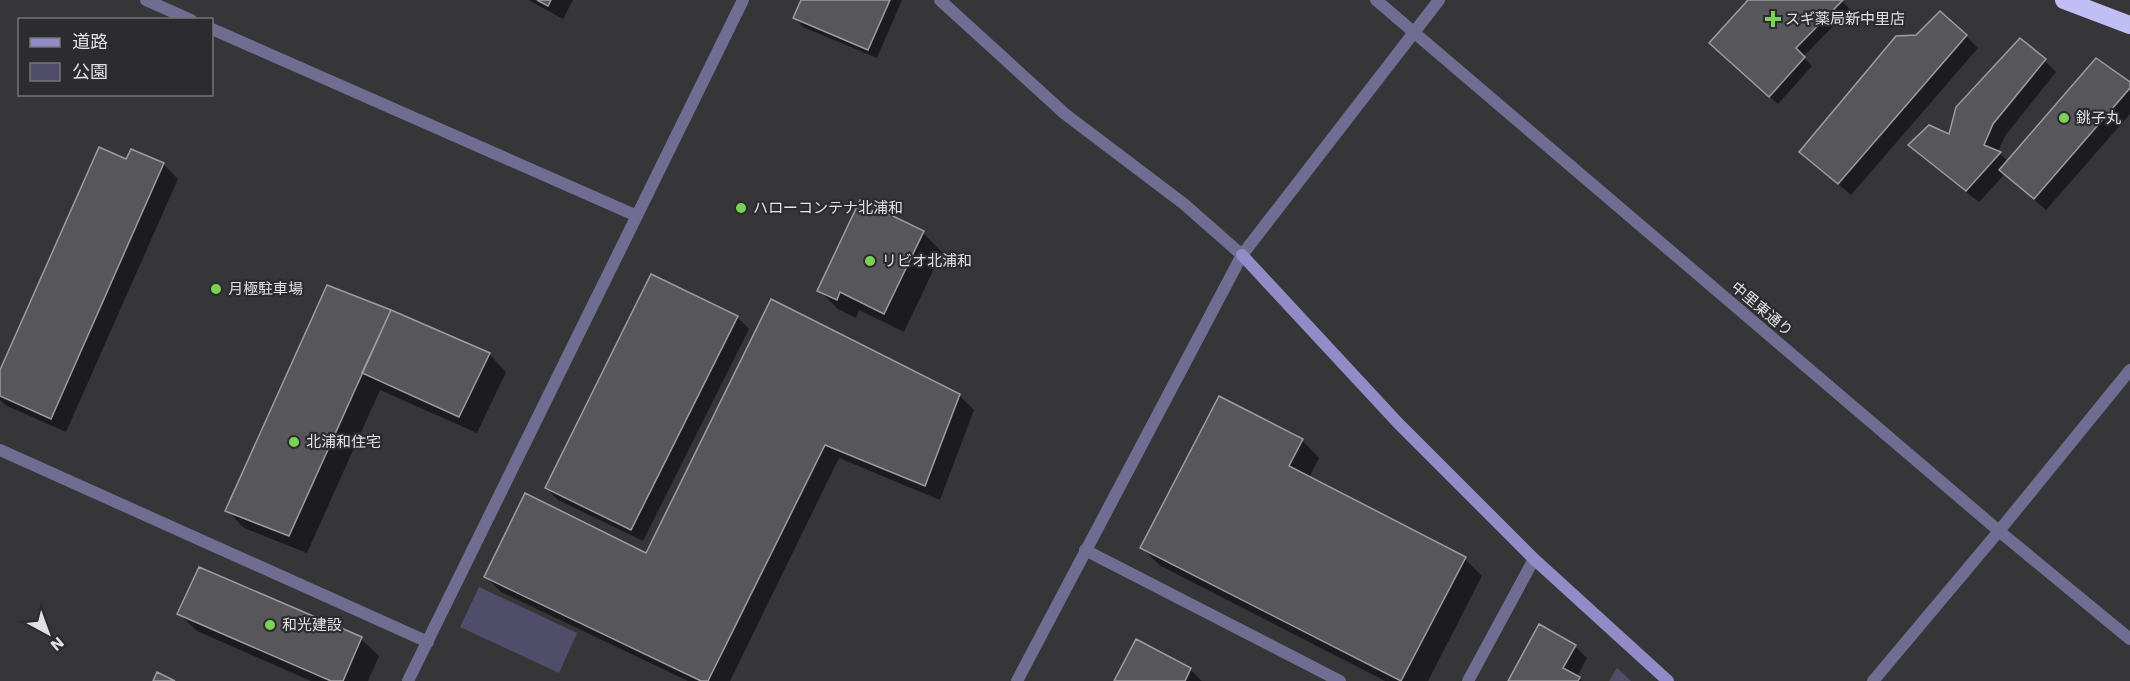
<svg xmlns="http://www.w3.org/2000/svg" width="2130" height="681" viewBox="0 0 2130 681" font-family="'Work Sans','Noto Sans JP',sans-serif">
  <rect width="100%" height="100%" fill="#363639"/>
  <path fill="#4f4d6a" d="M 479,587 L 577,633 L 559,673 L 460,627 Z
    M 1617,668 L 1631,681 L 1609,681 Z"/>
  <path fill="#0007" d="M 528,0 L 573,0 L 563,19 Z
    M 803,0 L 902,0 L 877,58 L 803,27 L 795,18 Z
    M 1750,0 L 1841,0 L 1850,9 L 1803,57 L 1812,66 L 1778,104 L 1719,51 Z
    M 1966,36 L 1978,48 L 1851,195 L 1801,152 Z
    M 2044,60 L 2056,72 L 2005,136 L 1998,152 L 2009,162 L 2130,84 L 2130,114 L 2046,210 L 2005,174 L 1979,202 L 1922,157 L 1910,145 L 1950,136 Z
    M 132,151 L 163,164 L 178,179 L 66,432 L 7,406 L 0,400 L 0,374 Z
    M 923,233 L 942,252 L 904,332 L 859,310 L 856,318 L 838,309 L 819,290 Z
    M 328,287 L 489,354 L 506,372 L 477,433 L 380,390 L 307,553 L 244,528 L 227,510 Z
    M 772,301 L 959,395 L 974,410 L 940,500 L 839,458 L 730,681 L 688,681 L 501,592 L 486,577 L 646,555 Z
    M 737,317 L 749,329 L 643,541 L 558,500 L 546,488 Z
    M 1302,440 L 1319,458 L 1309,478 L 1465,559 L 1482,576 L 1428,681 L 1385,681 L 1159,565 L 1142,547 Z
    M 179,614 L 361,639 L 379,656 L 368,681 L 311,681 L 197,631 Z
    M 1136,641 L 1191,670 L 1202,681 L 1116,681 Z
    M 1575,646 L 1587,658 L 1577,677 L 1582,681 L 1510,681 Z"/>
  <path fill="#57575b" stroke="#9c9ca1" stroke-width="1.5" d="M 537,0 L 551,0 L 548,6 Z
    M 801,0 L 890,0 L 868,50 L 793,18 Z
    M 1748,0 L 1843,0 L 1796,48 L 1805,57 L 1769,97 L 1709,43 Z
    M 1940,11 L 1967,35 L 1838,184 L 1799,152 L 1896,36 L 1916,35 Z
    M 2020,38 L 2046,59 L 1993,124 L 1984,145 L 2001,152 L 1966,191 L 1908,145 L 1929,125 L 1949,134 L 1956,107 Z
    M 2096,58 L 2130,82 L 2130,88 L 2034,199 L 1999,170 Z
    M 99,147 L 126,159 L 131,149 L 164,163 L 51,419 L 0,396 L 0,370 Z
    M 860,200 L 924,231 L 884,314 L 840,292 L 837,300 L 817,291 Z
    M 651,274 L 738,316 L 631,530 L 545,488 Z
    M 327,285 L 391,310 L 289,536 L 225,511 Z
    M 771,299 L 960,394 L 925,486 L 825,445 L 708,681 L 701,681 L 484,577 L 525,493 L 646,553 Z
    M 391,310 L 490,353 L 459,417 L 362,373 Z
    M 1219,396 L 1303,439 L 1289,466 L 1466,557 L 1401,681 L 1140,548 Z
    M 199,567 L 362,637 L 343,681 L 331,681 L 177,614 Z
    M 1539,624 L 1576,645 L 1563,668 L 1580,677 L 1578,681 L 1508,681 Z
    M 1136,639 L 1191,668 L 1185,681 L 1114,681 Z
    M 157,672 L 175,681 L 153,681 Z"/>
  <g fill="none" stroke-linecap="round" stroke-linejoin="round">
    <path stroke="#706d93" stroke-width="12" d="M 146,0 L 191,20
      M 940,0 L 1065,114 L 1184,204 L 1242,255
      M 1376,0 L 1999,531 L 2130,639
      M 212,29 L 637,216
      M 0,450 L 428,642
      M 1085,550 L 1340,681
      M 408,681 L 743,0
      M 1017,681 L 1242,255 L 1439,0
      M 1468,681 L 1534,559
      M 1873,681 L 1999,531 L 2130,370"/>
    <path stroke="#918cc7" stroke-width="12" d="M 1242,255 L 1398,423 L 1534,559 L 1668,681"/>
    <path stroke="#c1bef5" stroke-width="18" d="M 2064,0 L 2130,25"/>
  </g>
  <g fill="#7ad156" stroke="#2c2b2f" stroke-width="2">
    <path d="M1770 10h6v6h6v6h-6v6h-6v-6h-6v-6h6z"/>
    <circle cx="2064" cy="118" r="6"/>
    <circle cx="741" cy="208" r="6"/>
    <circle cx="870" cy="261" r="6"/>
    <circle cx="216" cy="289" r="6"/>
    <circle cx="294" cy="442" r="6"/>
    <circle cx="270" cy="625" r="6"/>
  </g>
  <g text-anchor="middle" dominant-baseline="central" stroke-width="4.5" stroke-linejoin="round" paint-order="stroke">
    <g font-size="15" fill="#e1e1e4" stroke="#2c2b2f" text-anchor="start">
      <text x="1785" y="19">スギ薬局新中里店</text>
      <text x="2076" y="118">銚子丸</text>
      <text x="753" y="208">ハローコンテナ北浦和</text>
      <text x="882" y="261">リビオ北浦和</text>
      <text x="228" y="289">月極駐車場</text>
      <text x="306" y="442">北浦和住宅</text>
      <text x="282" y="625">和光建設</text>
    </g>
    <g font-size="15" fill="#e1e1e4" stroke="#2c2b2f">
      <text transform="translate(1762 309) rotate(40)">中里東通り</text>
    </g>
  </g>
  <rect x="18" y="18" width="195" height="78" fill="#2c2b2f" stroke="#747477" stroke-width="1.5"/>
  <rect x="30" y="38" width="30" height="9" fill="#918cc7" stroke="#747477" stroke-width="1.5"/>
  <text x="72" y="48" font-size="18" fill="#e1e1e4">道路</text>
  <rect x="30" y="63" width="30" height="18" fill="#4f4d6a" stroke="#747477" stroke-width="1.5"/>
  <text x="72" y="78" font-size="18" fill="#e1e1e4">公園</text>
  <g transform="translate(48 633) rotate(139)" stroke="#2c2b2f" stroke-width="4.5" paint-order="stroke">
  <path d="M0-4.5L10 22L0 15L-10 22Z" fill="#e1e1e4"/>
  <text y="-9" font-size="16" font-weight="bold" text-anchor="middle" fill="#e1e1e4">N</text>
  </g>
</svg>
